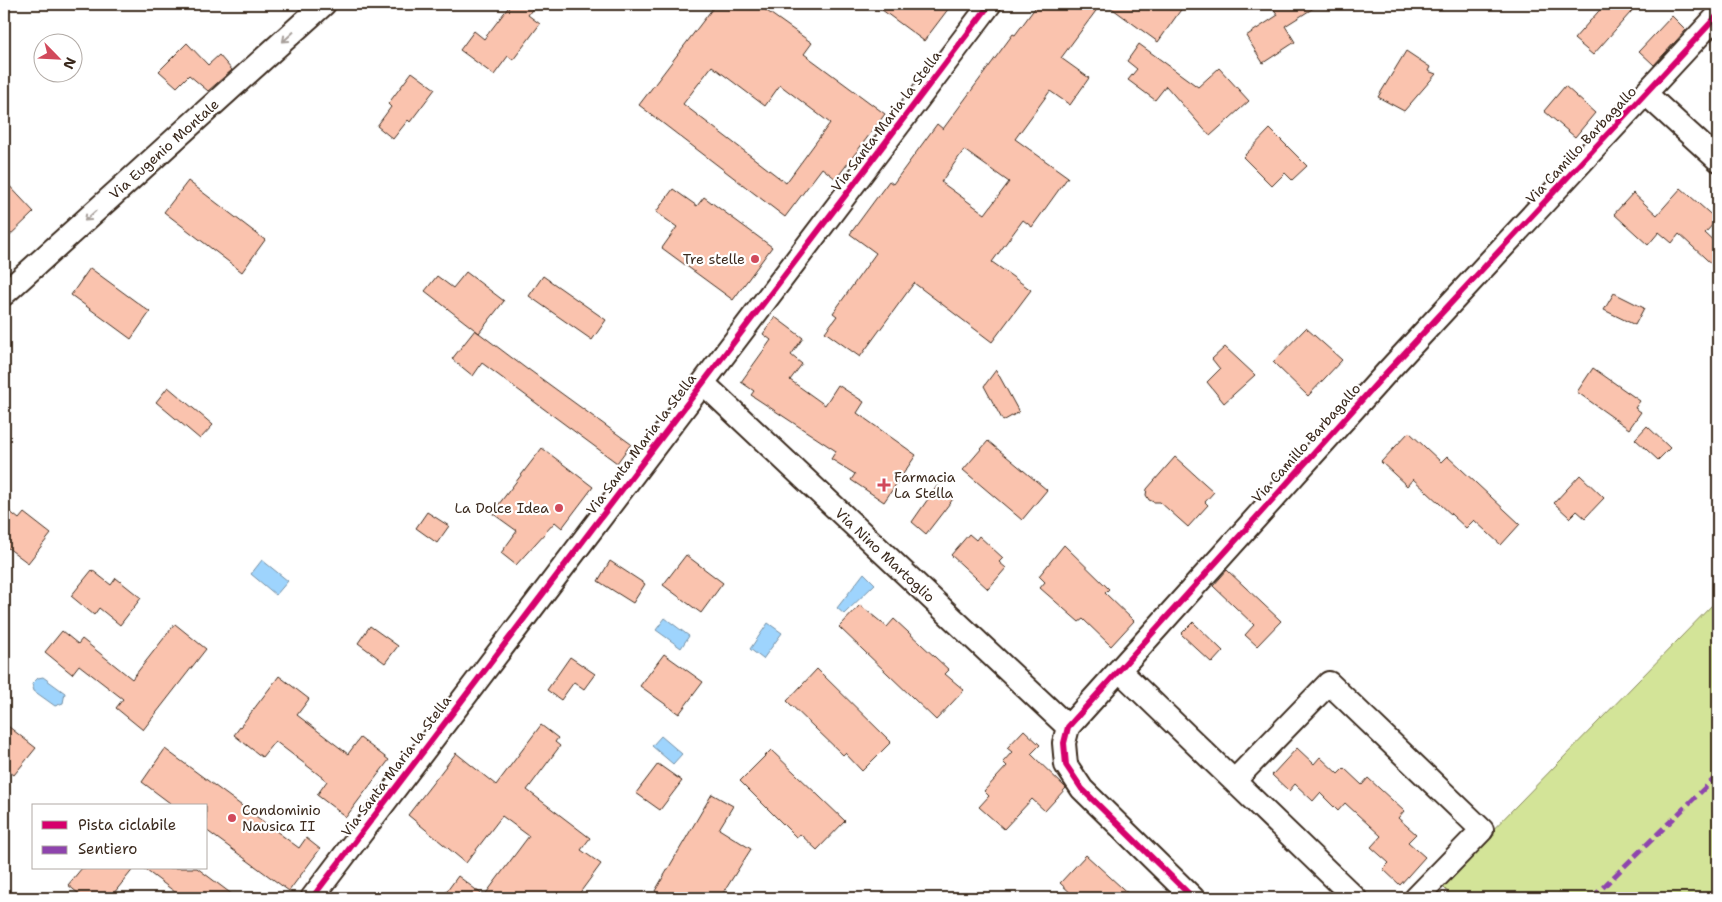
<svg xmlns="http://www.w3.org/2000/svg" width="1722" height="902" viewBox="0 0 1722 902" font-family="'Shantell Sans',sans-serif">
  <rect width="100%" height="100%" fill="#fff"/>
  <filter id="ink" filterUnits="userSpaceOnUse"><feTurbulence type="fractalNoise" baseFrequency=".02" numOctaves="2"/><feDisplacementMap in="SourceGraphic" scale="10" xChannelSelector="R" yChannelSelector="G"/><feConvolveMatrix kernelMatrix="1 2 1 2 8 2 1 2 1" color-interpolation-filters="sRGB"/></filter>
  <g filter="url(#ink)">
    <path fill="#d3e498" stroke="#87875b" d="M 1718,599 L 1718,898 L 1454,898 L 1440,884 Z"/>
    <path fill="#9ed4fd" stroke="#7690a4" d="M 262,560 L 288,581 L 276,595 L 251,574 Z
      M 864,573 L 875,584 L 844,614 L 837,608 Z
      M 665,618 L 689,636 L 681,648 L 656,630 Z
      M 768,623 L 782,633 L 763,659 L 750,649 Z
      M 43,677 L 65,693 L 63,703 L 55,706 L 34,691 L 32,684 L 38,678 Z
      M 661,736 L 682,754 L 673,764 L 652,746 Z"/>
    <path fill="#fac3ae" stroke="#3b2a1e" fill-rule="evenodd" d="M 511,4 L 536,4 L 528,15 L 540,24 L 513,60 L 508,56 L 494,75 L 460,50 L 474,31 L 484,39 Z
      M 716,4 L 757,4 L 812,43 L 804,54 L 885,114 L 836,179 L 822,168 L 785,217 L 639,105 ZM 712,66 L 765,106 L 780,85 L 830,123 L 786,183 L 683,104 Z
      M 874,4 L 952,4 L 924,41 Z
      M 1038,4 L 1101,4 L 1061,58 L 1089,78 L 1070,105 L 1050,91 L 1015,139 L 1068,177 L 1032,227 L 1023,220 L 992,262 L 1031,290 L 992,342 L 914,283 L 860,357 L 825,332 L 837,316 L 833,313 L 876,253 L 850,234 L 889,181 L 893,184 L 937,124 L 943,129 L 1013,34 L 1015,35 ZM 964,150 L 1009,182 L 985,214 L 941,182 Z
      M 1106,4 L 1185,4 L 1158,42 Z
      M 1270,4 L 1320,4 L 1285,26 L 1295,42 L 1263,63 L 1246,36 L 1278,15 Z
      M 1605,4 L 1638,4 L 1593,55 L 1574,39 Z
      M 1672,16 L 1686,30 L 1654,65 L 1639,51 Z
      M 187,43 L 208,65 L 219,55 L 232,70 L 208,91 L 189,75 L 177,87 L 159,71 Z
      M 1139,44 L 1198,87 L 1219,68 L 1249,101 L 1210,136 L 1166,86 L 1155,100 L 1128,80 L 1137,69 L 1127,61 Z
      M 1406,51 L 1430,67 L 1428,71 L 1436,74 L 1404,111 L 1378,97 Z
      M 412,72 L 435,89 L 410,122 L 408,120 L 393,139 L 377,126 L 391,107 L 388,104 Z
      M 1565,86 L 1595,113 L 1575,137 L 1544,111 Z
      M 1270,129 L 1307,166 L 1292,180 L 1285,173 L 1272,186 L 1243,157 Z
      M 4,180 L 34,212 L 4,241 Z
      M 188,181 L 265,240 L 242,272 L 164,212 Z
      M 1681,188 L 1717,220 L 1705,233 L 1718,245 L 1718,270 L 1679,234 L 1672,243 L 1659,232 L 1648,245 L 1614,214 L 1633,193 L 1657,215 Z
      M 673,189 L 697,206 L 704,197 L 772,247 L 733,300 L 662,248 L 677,227 L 656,212 Z
      M 90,268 L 150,312 L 131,339 L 71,295 Z
      M 466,272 L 504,301 L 479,333 L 425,291 L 437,276 L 453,288 Z
      M 543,276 L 606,320 L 592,340 L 529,296 Z
      M 1614,293 L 1644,308 L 1635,325 L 1604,310 Z
      M 775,317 L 803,338 L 791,355 L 802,364 L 790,380 L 825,405 L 838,385 L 864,402 L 857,413 L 916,455 L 884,502 L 851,480 L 855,474 L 831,459 L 836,451 L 751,395 L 754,391 L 741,382 L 771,340 L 763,334 Z
      M 1306,328 L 1342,360 L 1308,396 L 1273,362 Z
      M 475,330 L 528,370 L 528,369 L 631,444 L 617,463 L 482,363 L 473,376 L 452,359 Z
      M 1225,347 L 1255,375 L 1224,403 L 1207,382 L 1220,369 L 1212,359 Z
      M 1593,368 L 1640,401 L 1635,408 L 1641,412 L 1629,429 L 1577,392 Z
      M 996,370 L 1019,412 L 1003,421 L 984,386 Z
      M 168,387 L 213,425 L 200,439 L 156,402 Z
      M 1647,426 L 1670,448 L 1658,460 L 1635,439 Z
      M 1409,432 L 1441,462 L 1447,456 L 1520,524 L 1501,545 L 1474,520 L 1466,528 L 1413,479 L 1407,486 L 1381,462 Z
      M 988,441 L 1047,490 L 1022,520 L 963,470 Z
      M 542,448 L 593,487 L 562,528 L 555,522 L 516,565 L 501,553 L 517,531 L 492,513 Z
      M 1175,457 L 1214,492 L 1205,502 L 1208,505 L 1188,527 L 1160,502 L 1154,502 L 1149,500 L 1146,495 L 1147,489 Z
      M 1580,475 L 1604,498 L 1585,518 L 1577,511 L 1570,518 L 1554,503 Z
      M 937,486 L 953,499 L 926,534 L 912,522 Z
      M 4,507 L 19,519 L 24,513 L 51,534 L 28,563 L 4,545 Z
      M 427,512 L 449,526 L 437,543 L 416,528 Z
      M 969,534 L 976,540 L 979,536 L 1003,558 L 999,562 L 1006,568 L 988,589 L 951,555 Z
      M 1064,545 L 1109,589 L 1105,593 L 1134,621 L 1111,646 L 1083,619 L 1079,622 L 1040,588 L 1045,582 L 1039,576 Z
      M 686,555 L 723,583 L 701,613 L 663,585 Z
      M 610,561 L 645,584 L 633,603 L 598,581 Z
      M 92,570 L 111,585 L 116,578 L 141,598 L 120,625 L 99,608 L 94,615 L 71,596 Z
      M 1227,570 L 1281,621 L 1257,646 L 1245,635 L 1254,625 L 1213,586 Z
      M 860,605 L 887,627 L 894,619 L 949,670 L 945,674 L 964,690 L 936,720 L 839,627 Z
      M 1193,622 L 1223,651 L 1212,663 L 1181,634 Z
      M 175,624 L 206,649 L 143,730 L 116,708 L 123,699 L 79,665 L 72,674 L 45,652 L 62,631 L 78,644 L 82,639 L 132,679 Z
      M 370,626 L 398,646 L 385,663 L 358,643 Z
      M 664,654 L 703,682 L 679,714 L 640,686 Z
      M 570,657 L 595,674 L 584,689 L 574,682 L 561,700 L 547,690 Z
      M 817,669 L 891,742 L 862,771 L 845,753 L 843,755 L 787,701 Z
      M 279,676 L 309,699 L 297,715 L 348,754 L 360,738 L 389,760 L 346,817 L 317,795 L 327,781 L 275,741 L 262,757 L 234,735 Z
      M 4,723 L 36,748 L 14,775 L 4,768 Z
      M 541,725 L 558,738 L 555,742 L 560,746 L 527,790 L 590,838 L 581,850 L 601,864 L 576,898 L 442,898 L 458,876 L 484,896 L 529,836 L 502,816 L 466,863 L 408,815 L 456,753 L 496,785 Z
      M 1024,730 L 1040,745 L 1031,754 L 1066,788 L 1045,811 L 1032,799 L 1004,829 L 979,807 L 989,796 L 984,791 L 1007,766 L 1003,762 L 1012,752 L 1007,748 Z
      M 1297,748 L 1314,764 L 1320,757 L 1338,774 L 1344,768 L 1362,785 L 1368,778 L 1404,811 L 1398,818 L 1416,834 L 1408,842 L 1425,857 L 1400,885 L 1383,869 L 1389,863 L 1371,847 L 1381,836 L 1345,803 L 1338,811 L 1320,793 L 1313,801 L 1295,784 L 1289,791 L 1272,775 Z
      M 165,749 L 299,848 L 306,838 L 320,849 L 289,891 L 206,830 L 206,806 L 174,806 L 142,782 Z
      M 771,750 L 845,821 L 817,850 L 800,834 L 796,837 L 740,781 Z
      M 658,764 L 682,781 L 660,810 L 636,793 Z
      M 712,794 L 733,806 L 719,829 L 751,849 L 720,898 L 662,898 L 655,891 Z
      M 1086,855 L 1133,898 L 1076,898 L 1060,883 Z
      M 82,868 L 134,868 L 110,898 L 84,898 L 68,885 Z
      M 143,868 L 197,868 L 237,898 L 183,898 Z"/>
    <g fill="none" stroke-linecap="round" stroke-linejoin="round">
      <defs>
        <path id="minor" d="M 1646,94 L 1718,160
          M 4,294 L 324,4
          M 703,383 L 1068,727
          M 1119,670 L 1234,781
          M 312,898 L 882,147 L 990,4
          M 1193,898 L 1082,789 L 1066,765 L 1064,743 L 1068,727 L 1387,372 L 1718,15
          M 1355,898 L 1234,781 L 1329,683 L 1482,830 L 1416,898"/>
      </defs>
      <use href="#minor" stroke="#3b2a1e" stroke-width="26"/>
      <use href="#minor" stroke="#fff" stroke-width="22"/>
      <path stroke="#8e44ad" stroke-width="5" stroke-dasharray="10 5" stroke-linecap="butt" d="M 1592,898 L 1718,775"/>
      <defs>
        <path id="cycleway" d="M 312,898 L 882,147 L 990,4
          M 1193,898 L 1082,789 L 1066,765 L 1064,743 L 1068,727 L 1387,372 L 1718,15"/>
      </defs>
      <use href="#cycleway" stroke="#fff" stroke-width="9"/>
      <use href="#cycleway" stroke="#d6006c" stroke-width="6"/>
    </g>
    <defs><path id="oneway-shaft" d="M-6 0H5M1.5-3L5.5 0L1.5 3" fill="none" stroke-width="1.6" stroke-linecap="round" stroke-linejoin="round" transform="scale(1.25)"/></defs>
    <g stroke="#a79f9a">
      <use href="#oneway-shaft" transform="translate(288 37) rotate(138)"/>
      <use href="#oneway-shaft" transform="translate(90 216) rotate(138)"/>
    </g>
  </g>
  <g fill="#d1495b" stroke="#fff" stroke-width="2">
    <circle cx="755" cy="259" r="5"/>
    <path d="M881.5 477.5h5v5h5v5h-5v5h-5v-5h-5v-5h5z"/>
    <circle cx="559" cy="508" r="5"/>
    <circle cx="232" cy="818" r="5"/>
  </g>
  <g text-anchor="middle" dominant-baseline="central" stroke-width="4.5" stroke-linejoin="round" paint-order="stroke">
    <g font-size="14" fill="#3b2a1e" stroke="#fff">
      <text transform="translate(886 121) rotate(-53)">Via Santa Maria la Stella</text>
      <text transform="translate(1581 145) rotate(-47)">Via Camillo Barbagallo</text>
      <text transform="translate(164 149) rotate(-42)">Via Eugenio Montale</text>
      <text transform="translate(1306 443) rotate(-48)">Via Camillo Barbagallo</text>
      <text transform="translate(641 444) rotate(-53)">Via Santa Maria la Stella</text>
      <text transform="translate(885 555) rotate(43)">Via Nino Martoglio</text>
      <text transform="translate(396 766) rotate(-53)">Via Santa Maria la Stella</text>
    </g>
    <g font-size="14" fill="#3b2a1e" stroke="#fff" text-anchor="end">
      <text x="745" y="259">Tre stelle</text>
      <text x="894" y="477" text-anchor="start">Farmacia<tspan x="894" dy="16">La Stella</tspan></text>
      <text x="549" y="508">La Dolce Idea</text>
      <text x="242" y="810" text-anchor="start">Condominio<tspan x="242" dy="16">Nausica II</tspan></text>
    </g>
  </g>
  <rect width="1722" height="902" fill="none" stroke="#fff" stroke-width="20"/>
  <rect x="10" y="10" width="1702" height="882" fill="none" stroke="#3b2a1e" stroke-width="2" filter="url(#ink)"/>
  <rect x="32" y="804" width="175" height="65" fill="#ffffff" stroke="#b1aaa5"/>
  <rect x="42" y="821" width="25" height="8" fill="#d6006c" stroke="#b1aaa5"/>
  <text x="78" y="830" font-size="15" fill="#3b2a1e">Pista ciclabile</text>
  <rect x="42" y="846" width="25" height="8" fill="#8e44ad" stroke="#b1aaa5"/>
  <text x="78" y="854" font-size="15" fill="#3b2a1e">Sentiero</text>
  <g transform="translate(58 58) rotate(114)"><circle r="24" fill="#ffffff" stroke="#b1aaa5"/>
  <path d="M0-4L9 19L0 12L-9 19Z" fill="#d1495b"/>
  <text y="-8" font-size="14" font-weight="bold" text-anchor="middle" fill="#3b2a1e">N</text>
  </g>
</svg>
